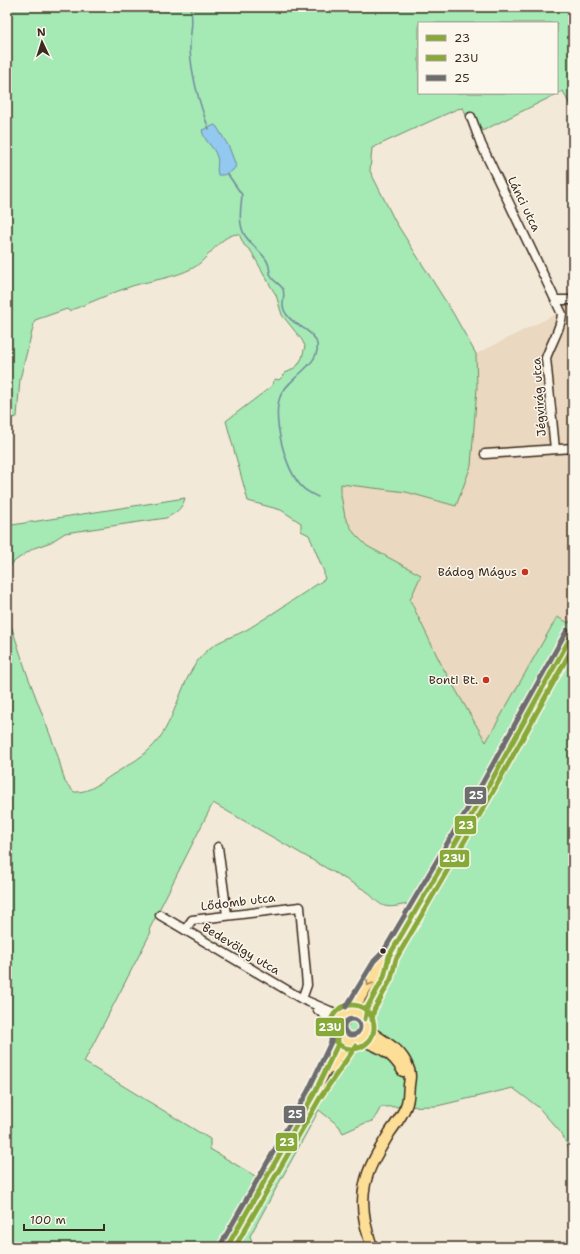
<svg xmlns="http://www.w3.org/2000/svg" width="580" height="1254" viewBox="0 0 580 1254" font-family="'Shantell Sans',sans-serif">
  <rect width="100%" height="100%" fill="#f3e9d8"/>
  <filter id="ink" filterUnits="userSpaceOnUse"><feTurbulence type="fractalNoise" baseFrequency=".025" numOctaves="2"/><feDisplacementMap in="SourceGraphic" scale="8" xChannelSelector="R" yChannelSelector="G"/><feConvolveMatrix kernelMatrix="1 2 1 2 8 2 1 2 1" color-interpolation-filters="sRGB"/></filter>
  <g filter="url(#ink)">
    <path fill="#ead8c0" d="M 557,300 L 573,300 L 573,616 L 569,623 L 557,617 L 486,743 L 442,666 L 410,600 L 421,575 L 367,546 L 354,533 L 345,517 L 340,495 L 341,484 L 406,492 L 456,506 L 477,388 L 476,354 L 560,312 Z"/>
    <path fill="#a5e9b4" stroke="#708a69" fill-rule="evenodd" d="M 7,7 L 573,7 L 573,112 L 563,91 L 474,135 L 463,108 L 457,109 L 372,148 L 370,171 L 395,221 L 453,313 L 476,354 L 477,388 L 471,466 L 456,506 L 406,492 L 341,484 L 341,495 L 345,517 L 354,533 L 367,546 L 421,575 L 410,600 L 442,666 L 486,742 L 557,617 L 569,623 L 573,616 L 573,1157 L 562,1134 L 538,1107 L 513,1088 L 437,1106 L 381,1107 L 373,1121 L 363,1124 L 343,1133 L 339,1126 L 319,1110 L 250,1236 L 254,1247 L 7,1247 L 7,613 L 27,674 L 57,753 L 65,782 L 74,792 C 89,793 100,783 112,775 C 128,765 146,756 158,740 C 179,713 182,670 210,648 C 221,639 236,636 248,629 C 274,613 299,596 325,579 L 324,576 L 324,572 L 309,535 L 301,531 L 301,523 L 281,510 L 248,501 L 226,421 L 272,386 L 273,381 L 276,379 L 279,380 L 283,376 L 285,373 L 290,371 L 298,365 L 302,358 L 305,346 L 302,340 L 282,315 L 276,295 L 270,285 L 251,251 L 244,245 L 239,234 C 220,234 209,259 193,268 C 174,278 152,280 132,286 C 111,293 90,303 69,311 L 67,309 L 35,320 L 20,379 L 17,417 L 7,419 ZM 419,23 L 557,23 L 557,93 L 419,93 ZM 213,803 L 368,892 C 383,910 387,908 408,904 L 417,911 L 349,1024 L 265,1182 L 210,1149 L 210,1139 L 84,1062 L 151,932 L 149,930 L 156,916 Z
      M 185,498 C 182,509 176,513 166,518 L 65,533 L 51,542 L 34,548 L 16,560 L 7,569 L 7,525 L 12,525 Z"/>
    <path fill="#93c8f0" stroke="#70899c" d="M 215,125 L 217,127 L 229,147 L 236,166 C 233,172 225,176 218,175 C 216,167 219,163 217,157 C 214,146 204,142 202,130 Z"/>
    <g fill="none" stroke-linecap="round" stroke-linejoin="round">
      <path stroke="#70899c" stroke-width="1.5" d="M 190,7 C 195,21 189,36 190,50 C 192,78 199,103 209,129
        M 227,173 L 242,195 C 241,207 238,222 244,234 C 250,244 261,251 267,261 C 270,266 269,271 271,276 C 273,281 280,284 283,289 C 286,299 279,305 287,315 C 294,326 314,330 317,344 C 321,365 287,378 280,397 C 272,419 285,468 301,486 C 305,491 312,494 318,497"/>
      <defs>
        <path id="minor" d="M 471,117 L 481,144 L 562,314 C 561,329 551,343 546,358 L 555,449
          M 556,300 L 573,300
          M 485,454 L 573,448
          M 218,847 L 227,915
          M 160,915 L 302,999 L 330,1011 L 342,1015
          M 185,930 L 192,920 L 300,907 L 307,985 L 302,999
          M 318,1010 L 337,1024"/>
        <path id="major" d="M 352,1011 L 380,965 L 389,956
          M337 1027a15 15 0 1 1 30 0a15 15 0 1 1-30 0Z
          M 365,1019 L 367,1008 L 384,977 L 389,956 L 395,945 L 484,794 L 573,633
          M 367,1028 C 382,1043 399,1045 408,1067 C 411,1073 410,1079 409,1085 C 408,1093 409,1099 406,1106 C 402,1116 396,1124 390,1132 C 380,1149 369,1165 365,1184 C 360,1206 365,1227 372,1247
          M 360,1040 C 379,1046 393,1053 403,1071
          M 332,1068 L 346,1048 L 351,1042
          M 227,1247 L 314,1094 L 338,1044 L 338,1034"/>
      </defs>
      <use href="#minor" stroke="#3b2a1e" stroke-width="11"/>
      <use href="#major" stroke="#3b2a1e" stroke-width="13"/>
      <use href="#minor" stroke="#fbf7ec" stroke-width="8"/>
      <use href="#major" stroke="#fdde96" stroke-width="10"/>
      <defs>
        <path id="bus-1" d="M 365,1019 L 367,1008 L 384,977 L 389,956 L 484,794 L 573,633
          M 227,1247 L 314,1094 L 338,1044 L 338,1034"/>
        <path id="bus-2" d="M330 1027a22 22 0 1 1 44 0a22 22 0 1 1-44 0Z
          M 372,1020 L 374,1010 L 391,979 L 396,959 L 490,797 L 573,647
          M 235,1247 L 320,1098 L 356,1046"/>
        <path id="bus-3" d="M 346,1007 L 374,961 L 383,952 L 478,791 L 567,630
          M344 1027a8 8 0 1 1 16 0a8 8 0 1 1-16 0Z
          M 221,1244 L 308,1091 L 331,1042 L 331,1034"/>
      </defs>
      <use href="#bus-1" stroke="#fbf7ec" stroke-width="8"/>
      <use href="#bus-2" stroke="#fbf7ec" stroke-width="8"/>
      <use href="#bus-3" stroke="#fbf7ec" stroke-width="8"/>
      <use href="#bus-1" stroke="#87a938" stroke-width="5"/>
      <use href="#bus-2" stroke="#87a938" stroke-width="5"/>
      <use href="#bus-3" stroke="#6d6d6d" stroke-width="5"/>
    </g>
    <defs><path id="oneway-chevron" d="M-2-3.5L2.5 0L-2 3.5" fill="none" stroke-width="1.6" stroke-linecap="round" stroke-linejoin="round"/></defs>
    <use stroke="#9c845a" href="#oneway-chevron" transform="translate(369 983) rotate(120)"/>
  </g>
  <g fill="#c8321e" stroke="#fbf7ec" stroke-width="1.5">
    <circle cx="525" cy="572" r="4"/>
    <circle cx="486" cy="680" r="4"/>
  </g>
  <circle fill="#3b2a1e" stroke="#fbf7ec" stroke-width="1.5" cx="383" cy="951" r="3.5"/>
  <g text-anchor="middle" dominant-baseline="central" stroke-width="3" stroke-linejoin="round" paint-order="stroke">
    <g font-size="12" fill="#3b2a1e" stroke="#fbf7ec">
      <text transform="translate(524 204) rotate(64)">Lánci utca</text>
      <text transform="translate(539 397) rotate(-94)">Jégvirág utca</text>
      <text transform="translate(238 902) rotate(-7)">Lődomb utca</text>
      <text transform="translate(241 949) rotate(31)">Bedevölgy utca</text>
    </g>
    <g font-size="12" fill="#3b2a1e" stroke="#fbf7ec" text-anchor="end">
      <text x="517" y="572">Bádog Mágus</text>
      <text x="478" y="680">Bonti Bt.</text>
    </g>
  </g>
  <g stroke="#fbf7ec" stroke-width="1.5">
    <rect x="464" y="786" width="23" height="19" rx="4" fill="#6d6d6d"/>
    <rect x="454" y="815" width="23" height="20" rx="4" fill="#87a938"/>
    <rect x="439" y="849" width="31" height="19" rx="4" fill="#87a938"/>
    <rect x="315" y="1017" width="30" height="20" rx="4" fill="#87a938"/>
    <rect x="283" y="1105" width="23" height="19" rx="4" fill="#6d6d6d"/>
    <rect x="275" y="1132" width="23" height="20" rx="4" fill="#87a938"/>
  </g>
  <g font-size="11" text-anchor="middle" font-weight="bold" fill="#fff">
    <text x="476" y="799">25</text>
    <text x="466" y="829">23</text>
    <text x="454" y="862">23U</text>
    <text x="330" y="1031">23U</text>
    <text x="295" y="1118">25</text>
    <text x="287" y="1146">23</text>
  </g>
  <rect width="580" height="1254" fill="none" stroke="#fbf7ec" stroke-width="24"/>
  <rect x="12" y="12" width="556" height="1230" fill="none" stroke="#3b2a1e" stroke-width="1.5" filter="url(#ink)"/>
  <rect x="418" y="22" width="140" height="72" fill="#fbf7ec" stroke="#aea59a"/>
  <rect x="426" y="35" width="20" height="6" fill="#87a938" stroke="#aea59a"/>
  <text x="454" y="42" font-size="12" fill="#3b2a1e">23</text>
  <rect x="426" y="55" width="20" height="6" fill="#87a938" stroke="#aea59a"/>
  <text x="454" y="62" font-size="12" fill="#3b2a1e">23U</text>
  <rect x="426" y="75" width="20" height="6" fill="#6d6d6d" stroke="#aea59a"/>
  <text x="454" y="82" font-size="12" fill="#3b2a1e">25</text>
  <g transform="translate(42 42) rotate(356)" stroke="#fbf7ec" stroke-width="3" paint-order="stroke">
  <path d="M0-3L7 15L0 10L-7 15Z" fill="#3b2a1e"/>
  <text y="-6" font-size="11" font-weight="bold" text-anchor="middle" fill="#3b2a1e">N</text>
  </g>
  <path d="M24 1224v6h80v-6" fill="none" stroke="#3b2a1e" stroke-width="2"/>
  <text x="30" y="1224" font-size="12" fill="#3b2a1e" stroke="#fbf7ec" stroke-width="3" paint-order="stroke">100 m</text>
</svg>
